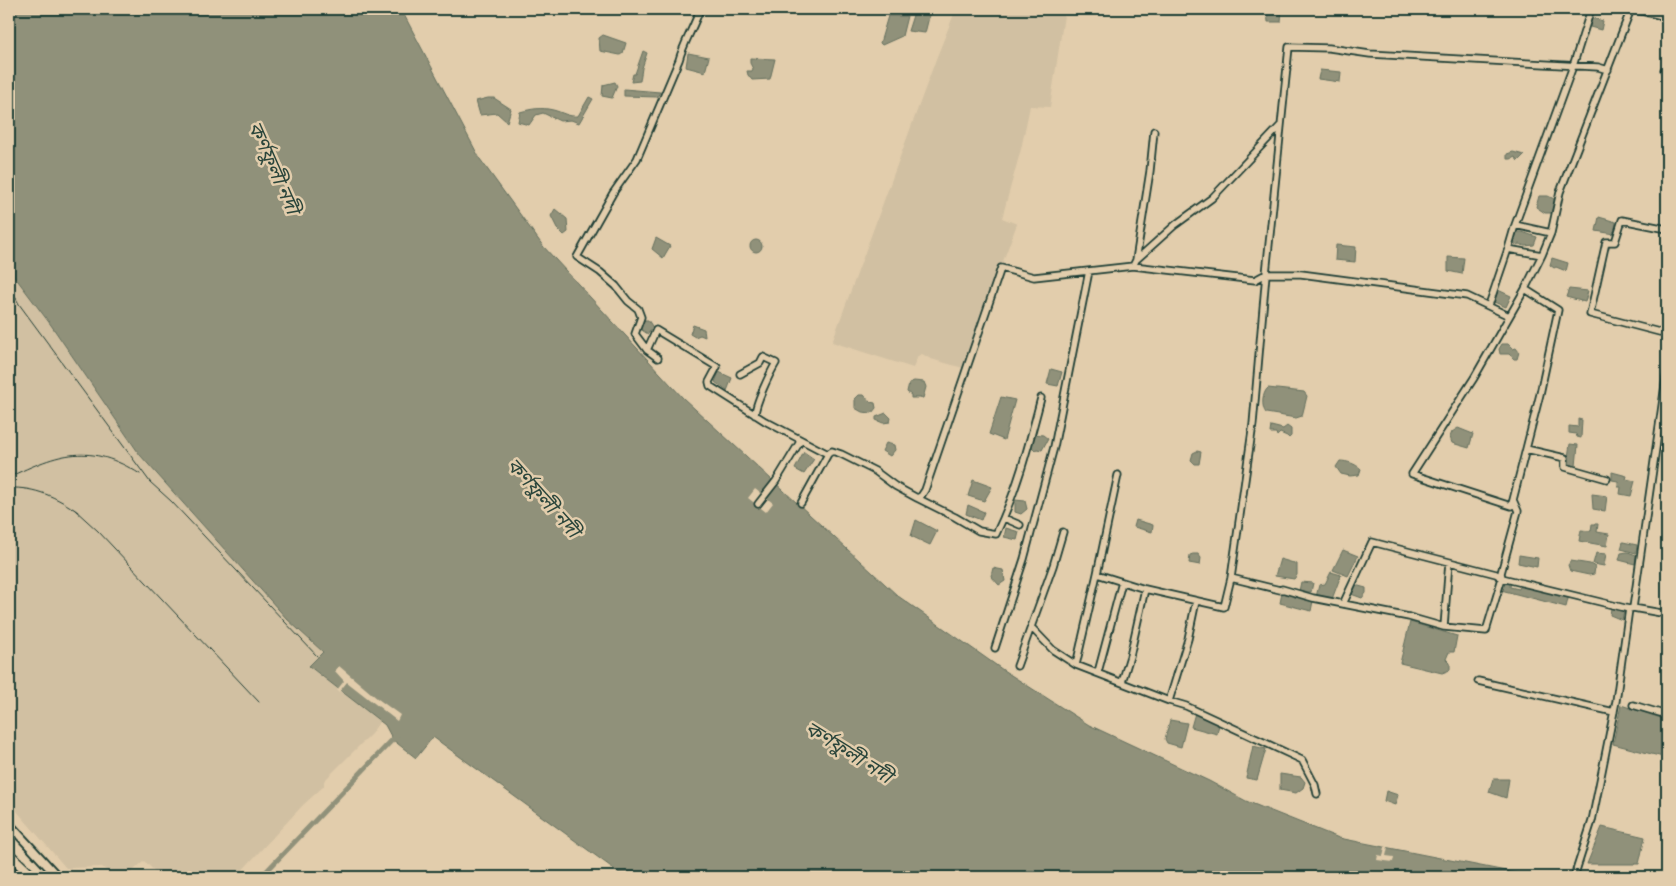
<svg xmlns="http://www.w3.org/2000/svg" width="1676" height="886" viewBox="0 0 1676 886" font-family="'Gochi Hand','Noto Sans Bengali',sans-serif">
  <rect width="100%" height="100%" fill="#e2cdac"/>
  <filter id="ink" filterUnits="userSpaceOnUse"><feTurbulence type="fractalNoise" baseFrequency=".02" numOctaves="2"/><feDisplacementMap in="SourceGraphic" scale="10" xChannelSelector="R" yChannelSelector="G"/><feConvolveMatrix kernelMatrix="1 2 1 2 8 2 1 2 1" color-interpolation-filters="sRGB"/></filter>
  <g filter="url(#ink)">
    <path fill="#d1c0a2" d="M 956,9 L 1065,9 L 1050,107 L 1030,106 L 1021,149 L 1002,218 L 1017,224 L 963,368 L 931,359 L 922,354 L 918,356 L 913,368 L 832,342 L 936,59 Z
      M 9,269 L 51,325 L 140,455 L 287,619 L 323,653 L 309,666 L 380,721 L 371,734 L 324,781 L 324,786 L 303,805 L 236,877 L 161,877 L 144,861 L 126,877 L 115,877 L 102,867 L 66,868 L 9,802 Z"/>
    <path fill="#90917a" stroke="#636f5e" d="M 9,9 L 401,9 L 480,159 L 543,246 L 683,398 L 898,596 L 1003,670 L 1089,725 L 1209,781 L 1246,801 L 1339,838 L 1536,877 L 625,877 L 433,737 L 416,758 L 393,740 L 385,725 L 309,666 L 323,652 L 287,619 L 140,455 L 51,325 L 9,269 Z
      M 915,9 L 931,9 L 925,33 L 908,31 Z
      M 1267,9 L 1282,9 L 1281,22 L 1268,22 Z
      M 888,16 L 907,16 L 902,36 L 882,45 L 880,43 Z
      M 1592,18 L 1603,21 L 1601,30 L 1590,27 Z
      M 603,35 L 626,43 L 623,53 L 620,55 L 600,51 L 599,38 Z
      M 643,51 L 647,53 L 642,68 L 640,81 L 631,82 L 633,74 L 635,74 Z
      M 688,53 L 709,57 L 705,72 L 686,67 Z
      M 750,58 L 775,59 L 770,79 L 752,80 L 748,75 L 747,71 L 752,71 L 753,69 L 750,63 Z
      M 1320,70 L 1341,72 L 1340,82 L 1318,79 Z
      M 615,82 L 617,86 L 612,98 L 602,96 L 603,85 Z
      M 624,89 L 660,92 L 657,97 L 624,96 Z
      M 589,97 L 593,99 L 579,123 L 571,120 L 560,121 L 543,113 L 536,115 L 529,125 L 518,122 L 520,112 C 531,109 541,107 553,110 C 562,112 568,117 578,116 Z
      M 488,98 L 494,98 L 511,109 L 507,122 L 497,113 L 480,115 L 476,101 Z
      M 1513,152 L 1524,155 L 1518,161 L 1515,157 L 1511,159 L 1507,159 L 1507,154 Z
      M 1539,196 L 1548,196 L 1554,199 L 1555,202 L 1551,213 L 1545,213 L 1536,207 Z
      M 555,209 L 567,219 L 568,232 L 564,235 L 557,228 L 551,216 Z
      M 1599,217 L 1616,222 L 1614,234 L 1596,231 Z
      M 1516,232 L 1522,232 L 1537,237 L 1534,245 L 1525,246 L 1519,244 L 1517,245 L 1513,243 Z
      M 656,238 L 670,246 L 663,258 L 652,249 Z
      M750 246a6 6 0 1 1 12 0a6 6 0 1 1-12 0Z
      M 1336,245 L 1356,247 L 1355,262 L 1335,260 Z
      M 1448,257 L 1464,258 L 1462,274 L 1448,271 Z
      M 1552,258 L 1568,263 L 1566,271 L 1556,267 L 1554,268 L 1550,265 Z
      M 1569,289 L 1588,291 L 1585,302 L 1566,297 Z
      M 1498,290 L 1511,296 L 1506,307 L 1494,302 Z
      M 645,320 L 648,320 L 654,329 L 650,330 L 648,334 L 640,329 L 641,324 Z
      M 693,325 L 704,329 L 705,337 L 700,335 L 695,337 L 690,334 Z
      M 1502,344 L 1508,344 L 1513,349 L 1516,348 L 1519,352 L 1517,359 L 1514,359 L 1509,354 L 1500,354 L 1499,349 Z
      M 1051,369 L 1062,372 L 1058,386 L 1047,384 Z
      M 719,372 L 732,378 L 727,391 L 715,382 Z
      M 914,381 L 924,382 L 926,387 L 923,398 L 911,398 L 911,395 L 907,392 L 909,383 Z
      M 1268,388 L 1304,392 L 1307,396 L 1302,416 L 1296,418 L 1266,413 C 1261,407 1262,393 1268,388 Z
      M 859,395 L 864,395 L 870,402 L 875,403 L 876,408 L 872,413 L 862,412 L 855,408 L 855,399 Z
      M 1001,397 L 1015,400 L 1004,440 L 989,434 Z
      M 886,413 L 891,418 L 890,422 L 883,423 L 876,420 L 876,417 Z
      M 1578,419 L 1582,420 L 1581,438 L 1577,437 L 1576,434 L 1569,433 L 1569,426 L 1578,427 Z
      M 1271,426 L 1283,429 L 1287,426 L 1291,429 L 1291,436 L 1289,438 L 1287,436 L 1280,433 L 1277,436 L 1276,433 L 1270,433 Z
      M 1458,428 L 1473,434 L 1469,448 L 1452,443 L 1450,437 L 1452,432 Z
      M 1034,434 L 1043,435 L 1048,439 L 1042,450 L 1037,449 L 1035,450 L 1031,446 L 1034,441 L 1032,439 Z
      M 886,443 L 894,445 L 895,450 L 890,456 L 882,451 Z
      M 1570,444 L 1578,445 L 1576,466 L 1567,464 Z
      M 1197,451 L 1201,452 L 1199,464 L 1195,464 L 1191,460 L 1193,453 Z
      M 804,452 L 814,459 L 804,474 L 795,469 Z
      M 1340,461 C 1347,461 1356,464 1361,469 L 1359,475 L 1350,476 L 1341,474 L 1336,467 Z
      M 1612,472 L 1627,476 L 1626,479 L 1635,481 L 1631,496 L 1620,494 L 1621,487 L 1618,487 L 1618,481 L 1612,480 Z
      M 973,480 L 992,487 L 984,501 L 968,496 Z
      M 1592,494 L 1607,496 L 1605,511 L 1593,509 Z
      M 1015,500 L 1025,501 L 1027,509 L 1021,514 L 1015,512 Z
      M 968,505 L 984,512 L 981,520 L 966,514 Z
      M 916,520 L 937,531 L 930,545 L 911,536 Z
      M 1136,520 L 1153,525 L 1152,532 L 1134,527 Z
      M 1592,524 L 1598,524 L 1597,532 L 1609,534 L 1607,546 L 1579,541 L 1581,530 L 1591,531 Z
      M 1006,528 L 1019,532 L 1017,540 L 1004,537 Z
      M 1623,542 L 1637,545 L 1636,553 L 1621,549 Z
      M 1343,550 L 1358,556 L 1348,576 L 1333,570 Z
      M 1628,552 L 1636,555 L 1635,564 L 1619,560 L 1621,553 Z
      M 1596,553 L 1606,554 L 1604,566 L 1593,564 Z
      M 1193,554 L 1198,554 L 1201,558 L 1200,565 L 1189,563 L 1190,555 Z
      M 1519,555 L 1538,558 L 1537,567 L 1518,563 Z
      M 1280,559 L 1297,564 L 1297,575 L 1294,579 L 1275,576 Z
      M 1571,561 L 1590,564 L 1595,567 L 1594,574 L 1589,575 L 1570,571 L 1568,565 Z
      M 993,568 L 1003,570 L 1005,581 L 999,585 L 991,576 Z
      M 1331,572 L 1341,575 L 1332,599 L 1316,597 L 1319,585 L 1325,584 Z
      M 1504,579 L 1511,580 L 1510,587 L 1519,589 L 1521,585 L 1569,595 L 1566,607 L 1501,590 Z
      M 1301,582 L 1313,583 L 1311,592 L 1299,591 Z
      M 1355,585 L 1366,588 L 1366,593 L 1362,598 L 1351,594 Z
      M 1282,593 L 1313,601 L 1311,611 L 1280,603 Z
      M 1611,608 L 1624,610 L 1622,620 L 1610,615 Z
      M 1410,622 L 1457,636 L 1454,652 L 1449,652 L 1446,659 L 1450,663 L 1450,670 L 1442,673 L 1400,663 Z
      M 1621,705 L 1667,720 L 1667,758 L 1613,744 Z
      M 1195,713 L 1219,724 L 1217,734 L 1191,727 Z
      M 1170,720 L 1187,723 L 1181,747 L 1167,743 L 1165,739 Z
      M 1253,746 L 1266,749 L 1257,780 L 1246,778 Z
      M 1280,774 L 1301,777 L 1305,782 L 1303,788 L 1296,793 L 1280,790 Z
      M 1493,779 L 1509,779 L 1506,798 L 1489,792 Z
      M 1386,791 L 1398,795 L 1395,805 L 1384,801 Z
      M 1602,827 L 1645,837 L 1639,864 L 1587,864 Z"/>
    <path fill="#e2cdac" d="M 755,489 L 773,503 L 766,512 L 748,498 Z
      M 339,666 L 378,699 L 400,715 L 397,721 L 347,682 L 339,692 L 337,690 L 344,681 L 335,671 Z
      M 1385,847 L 1388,847 L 1386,856 L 1394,857 L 1393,862 L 1377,860 L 1378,855 L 1383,856 Z"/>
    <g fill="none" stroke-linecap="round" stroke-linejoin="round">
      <path stroke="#90917a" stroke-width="5" d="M 261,877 L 397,735"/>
      <defs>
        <path id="minor" d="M 700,9 C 694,27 684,42 679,60 L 637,159 L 613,193 L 577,257 L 600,272 L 616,286 L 628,301 L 638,309 L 641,317 L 635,334 L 647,350 L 656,330 L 717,367 L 709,382 L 710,386 L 765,421 L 828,454
          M 1633,9 L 1667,17
          M 1664,70 L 1667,70
          M 1515,225 L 1551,233
          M 1667,229 L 1622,220 L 1615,242 L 1606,242 L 1590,314 L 1667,334
          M 1508,249 L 1542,255
          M 1136,260 L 1150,171 L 1154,131
          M 1133,266 L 1136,260 L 1175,225 L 1212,198 L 1281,125
          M 1489,305 L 1508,249 L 1515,225 L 1573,66 L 1591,9
          M 647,350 L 658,358
          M 740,374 L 760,363 L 763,357 L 776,363 C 770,373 755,404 755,415
          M 1041,398 C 1029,444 1017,491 996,534 L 979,531 L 955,517 L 917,498 L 921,496 L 925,490 L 1001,268 L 1034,277 L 1133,266 L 1255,280 L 1266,274 L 1301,274 L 1467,296 L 1509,316
          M 1526,449 L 1565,458 L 1565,467 L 1607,479
          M 1513,500 L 1511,506 L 1412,474 L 1474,378 L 1525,289 L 1542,255 L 1551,233 L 1560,192 L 1631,9
          M 801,503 L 828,454 L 832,451 L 841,454 L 875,471 L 895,486 L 917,498
          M 758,504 L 776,481 L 801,440
          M 1004,518 L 1020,525
          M 1097,574 L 1145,589 L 1224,607 L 1231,578 L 1253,424 L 1266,274 L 1289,47 L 1329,48 L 1370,54 L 1598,67 L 1608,70
          M 1231,578 L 1280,590 L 1282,589 L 1313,598 L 1409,617 L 1444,627 L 1486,631 L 1502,578 L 1501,573 L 1518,511 L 1513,500 L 1540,394 L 1558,310 L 1525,289
          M 1343,604 L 1372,542 L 1496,574 L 1502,578 L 1629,609
          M 1633,608 L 1667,614
          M 1031,627 L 1053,566 L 1063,532
          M 1444,627 L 1449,562
          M 995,648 L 1024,559 L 1054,447 L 1089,271
          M 1076,665 L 1097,574 L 1118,475
          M 1017,666 L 1031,627 L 1053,650 L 1076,665 L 1169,701 L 1186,706 L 1302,760 L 1315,785 L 1317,794
          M 1098,672 L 1122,582
          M 1478,681 L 1614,712
          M 1122,682 L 1130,656 L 1145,589
          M 1169,701 L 1188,639 L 1196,601
          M 1633,705 L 1667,715
          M 1574,877 L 1592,821 L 1616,701 L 1629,609 L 1633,608 L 1667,371"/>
        <path id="major" d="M 9,824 L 58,877"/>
        <path id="highway" d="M 9,854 L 33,877
          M 9,870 L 16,877"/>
      </defs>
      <use href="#minor" stroke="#1f3d34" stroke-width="9"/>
      <use href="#major" stroke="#1f3d34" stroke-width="11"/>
      <use href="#highway" stroke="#1f3d34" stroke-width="12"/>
      <use href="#minor" stroke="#e2cdac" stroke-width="5.5"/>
      <use href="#major" stroke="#e2cdac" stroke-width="7"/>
      <use href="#highway" stroke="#e2cdac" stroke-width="9"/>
      <path stroke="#1f3d34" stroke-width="1" d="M 9,285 L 19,304 L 150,482 L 171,501 L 317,656
        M 9,301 L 11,319 L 9,341
        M 9,477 C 59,453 90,442 140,474
        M 9,488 C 35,487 57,497 78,512
        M 74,509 L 98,531 L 259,702
        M 9,871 L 14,877"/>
    </g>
  </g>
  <g text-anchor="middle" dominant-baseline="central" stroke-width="5" stroke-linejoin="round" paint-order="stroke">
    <g font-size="20" font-style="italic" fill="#2a453b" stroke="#e2cdac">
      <text transform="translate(271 169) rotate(66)">কর্ণফুলী নদী</text>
      <text transform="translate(541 500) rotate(48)">কর্ণফুলী নদী</text>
      <text transform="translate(847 755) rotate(32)">কর্ণফুলী নদী</text>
    </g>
  </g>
  <rect width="1676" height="886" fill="none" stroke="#e2cdac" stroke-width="30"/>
  <rect x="15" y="15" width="1646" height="856" fill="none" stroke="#1f3d34" stroke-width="2" filter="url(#ink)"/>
</svg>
